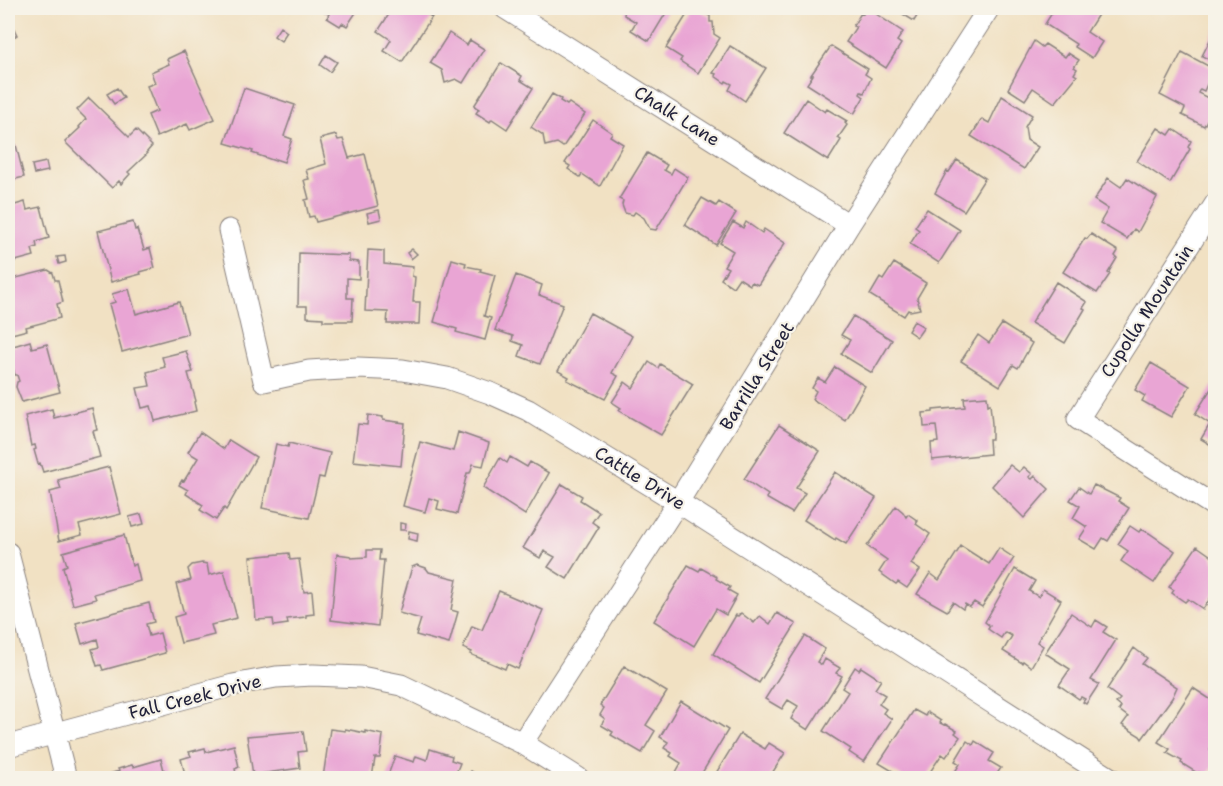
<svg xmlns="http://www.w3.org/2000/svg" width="1223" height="786" viewBox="0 0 1223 786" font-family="'Shantell Sans',sans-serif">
  <rect width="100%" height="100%" fill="#f7f3e8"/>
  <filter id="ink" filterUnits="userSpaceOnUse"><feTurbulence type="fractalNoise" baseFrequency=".0167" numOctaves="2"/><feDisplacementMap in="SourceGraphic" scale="12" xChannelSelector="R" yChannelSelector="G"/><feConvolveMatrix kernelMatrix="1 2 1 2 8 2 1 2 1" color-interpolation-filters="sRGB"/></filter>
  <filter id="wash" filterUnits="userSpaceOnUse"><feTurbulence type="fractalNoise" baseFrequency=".008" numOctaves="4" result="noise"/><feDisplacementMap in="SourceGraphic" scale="24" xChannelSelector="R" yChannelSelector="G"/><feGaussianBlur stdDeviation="1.35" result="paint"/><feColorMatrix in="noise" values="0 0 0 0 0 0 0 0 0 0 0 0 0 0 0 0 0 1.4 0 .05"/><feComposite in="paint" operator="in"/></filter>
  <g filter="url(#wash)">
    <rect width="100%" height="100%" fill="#f1e1c3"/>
    <g id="blocks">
      <path fill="#e9a5d4" d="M 318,8 L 359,8 L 347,26 L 342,23 L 340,26 L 327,18 L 329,14 Z
        M 393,8 L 396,10 L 401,8 L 410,13 L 414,8 L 417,8 L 432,17 L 402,62 L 384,51 L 391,40 L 378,31 Z
        M 625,8 L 669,8 L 649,41 L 631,30 L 636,22 L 624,15 Z
        M 691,8 L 696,8 L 710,16 L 710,22 L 713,22 L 714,34 L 720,38 L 698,73 L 680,61 L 682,58 L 666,48 Z
        M 867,8 L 903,32 L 897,41 L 901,44 L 886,68 L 846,42 L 856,27 L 853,26 L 861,13 L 863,14 Z
        M 893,8 L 922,8 L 914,21 Z
        M 1055,8 L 1061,12 L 1064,8 L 1089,8 L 1099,13 L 1087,32 L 1102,42 L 1092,58 L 1075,47 L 1076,44 L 1045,24 Z
        M 8,16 L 17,35 L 8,41 Z
        M 280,27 L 287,32 L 281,41 L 274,36 Z
        M 1216,28 L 1216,63 L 1202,56 Z
        M 449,33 L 467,45 L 470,40 L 484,49 L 463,83 L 456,79 L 445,83 L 442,70 L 430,63 Z
        M 1034,41 L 1042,47 L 1045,44 L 1065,57 L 1068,53 L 1079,60 L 1074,67 L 1077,69 L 1074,74 L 1077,76 L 1055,103 L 1033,88 L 1025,100 L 1008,89 Z
        M 730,46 L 766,68 L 745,101 L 729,90 L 732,84 L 726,81 L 725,83 L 715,76 L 716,74 L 713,73 Z
        M 831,46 L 868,69 L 865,74 L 871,78 L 864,93 L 861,92 L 860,94 L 864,97 L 854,114 L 807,84 L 813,75 L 811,75 Z
        M 184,51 L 215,119 L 190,130 L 187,124 L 157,137 L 148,115 L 157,111 L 147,86 L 155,83 L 151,72 L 169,64 L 167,59 Z
        M 1182,52 L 1214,69 L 1204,91 L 1200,89 L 1198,93 L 1216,102 L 1204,126 L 1182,115 L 1185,108 L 1160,95 Z
        M 326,55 L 337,62 L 330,72 L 320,65 Z
        M 501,63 L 522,76 L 520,80 L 533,88 L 507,129 L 492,119 L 490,122 L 476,113 L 479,109 L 474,106 Z
        M 117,88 L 124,98 L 114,104 L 107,94 Z
        M 244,88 L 295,105 L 284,136 L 292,139 L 284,162 L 275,159 L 275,161 L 252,153 L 253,151 L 225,143 Z
        M 552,94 L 561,99 L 560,101 L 567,105 L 569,103 L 585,114 L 563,147 L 557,143 L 545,146 L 543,135 L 531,127 Z
        M 1002,96 L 1032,115 L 1025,127 L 1027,140 L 1038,147 L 1024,169 L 971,136 L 982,119 L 989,123 Z
        M 89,98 L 129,137 L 136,130 L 152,146 L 146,153 L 147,154 L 128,172 L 130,174 L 121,184 L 119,181 L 112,188 L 65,142 L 80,128 L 79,127 L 86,119 L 77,110 Z
        M 806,99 L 825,112 L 827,109 L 847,121 L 845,123 L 847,125 L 838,138 L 841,140 L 828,161 L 784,133 Z
        M 593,120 L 612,133 L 610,136 L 623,144 L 600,186 L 582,174 L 580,177 L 568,169 L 570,166 L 565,163 Z
        M 8,127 L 13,146 L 16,145 L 24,177 L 8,181 Z
        M 1158,128 L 1169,135 L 1173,129 L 1191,141 L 1188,147 L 1190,149 L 1170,183 L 1137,161 Z
        M 336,135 L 338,140 L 343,139 L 349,158 L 365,154 L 378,206 L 316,222 L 314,216 L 309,217 L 305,200 L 309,199 L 304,180 L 309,179 L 306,170 L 326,164 L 320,139 Z
        M 647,153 L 667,165 L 664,170 L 671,174 L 674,168 L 688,177 L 656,230 L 650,229 L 644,218 L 635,212 L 633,215 L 625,213 L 622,205 L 623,201 L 619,199 Z
        M 957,160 L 985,178 L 964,211 L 935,193 L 947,171 L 949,172 Z
        M 46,162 L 48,171 L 34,174 L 32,165 Z
        M 1108,178 L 1121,187 L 1127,178 L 1157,197 L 1138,232 L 1134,229 L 1127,239 L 1100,223 L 1108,209 L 1094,200 Z
        M 702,198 L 716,206 L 719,202 L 736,213 L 716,245 L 685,225 Z
        M 25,202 L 27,210 L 41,207 L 49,238 L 36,242 L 37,247 L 32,249 L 34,256 L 8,263 L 8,207 Z
        M 927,209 L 960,230 L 939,263 L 910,244 L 919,230 L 915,227 Z
        M 379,210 L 381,219 L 369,222 L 367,213 Z
        M 133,222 L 135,230 L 137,229 L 139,236 L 140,236 L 144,250 L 150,248 L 155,268 L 140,272 L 141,274 L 111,282 L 98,231 Z
        M 733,222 L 743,228 L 746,222 L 762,233 L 764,229 L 785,243 L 758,285 L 752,282 L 750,285 L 739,278 L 733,287 L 721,279 L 728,268 L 724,266 L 733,251 L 720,243 Z
        M 1091,234 L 1118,251 L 1115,256 L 1117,258 L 1108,273 L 1110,274 L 1097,293 L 1063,272 L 1085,238 L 1087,239 Z
        M 412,249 L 417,254 L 411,259 L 407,253 Z
        M 368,250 L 384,251 L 384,264 L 413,267 L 412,276 L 415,277 L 413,302 L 420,302 L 419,324 L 387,324 L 388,312 L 365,311 Z
        M 299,253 L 349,255 L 349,261 L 359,262 L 359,279 L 347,278 L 347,298 L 353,298 L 352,321 L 323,321 L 323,318 L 307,317 L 307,306 L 298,306 Z
        M 65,256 L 66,262 L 59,264 L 57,257 Z
        M 452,259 L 466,263 L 465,266 L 481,269 L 480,271 L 495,275 L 484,316 L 491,318 L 485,340 L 456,332 L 457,329 L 434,322 Z
        M 894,263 L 926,283 L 917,298 L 920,309 L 910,311 L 908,310 L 904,316 L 870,295 L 880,278 L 883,280 Z
        M 48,270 L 53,273 L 55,280 L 58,280 L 63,302 L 57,304 L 60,318 L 26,327 L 27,330 L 8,335 L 8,307 L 9,307 L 8,291 L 9,291 L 8,280 Z
        M 516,275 L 542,285 L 539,295 L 563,304 L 540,364 L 519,356 L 523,345 L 512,341 L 513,336 L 495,330 Z
        M 1056,282 L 1087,302 L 1083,308 L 1085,309 L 1065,343 L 1031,323 Z
        M 129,289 L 136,314 L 179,302 L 188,334 L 122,352 L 109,304 L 115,302 L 112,294 Z
        M 590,313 L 632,336 L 612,373 L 618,376 L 605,399 L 567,380 L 569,377 L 558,371 Z
        M 853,316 L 892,340 L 872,373 L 841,354 L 850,340 L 841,335 Z
        M 914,321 L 924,327 L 917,337 L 908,331 Z
        M 1002,324 L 1032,343 L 1018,368 L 1013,365 L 1000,386 L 961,361 L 978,335 L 989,343 Z
        M 30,341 L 32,348 L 47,344 L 60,392 L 22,402 L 16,387 L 17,382 L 19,381 L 17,375 L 15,375 L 9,354 L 12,353 L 10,347 Z
        M 186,351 L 193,372 L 188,373 L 196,401 L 194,402 L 196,411 L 155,421 L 151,406 L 142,408 L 137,388 L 150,386 L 147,372 L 165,367 L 162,357 Z
        M 649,362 L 658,368 L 660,364 L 693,384 L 661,435 L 619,411 L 621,408 L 612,402 L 625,382 L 633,388 Z
        M 1151,363 L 1190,386 L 1171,417 L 1142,401 L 1145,396 L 1135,390 Z
        M 835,367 L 865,386 L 845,420 L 812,399 L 816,391 L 812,388 L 818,378 L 825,382 Z
        M 1214,384 L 1216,385 L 1216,448 L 1201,439 L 1210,424 L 1195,414 Z
        M 987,396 L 988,405 L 990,404 L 992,424 L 992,439 L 989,439 L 990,454 L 932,460 L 931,443 L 938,442 L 936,426 L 924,427 L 923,413 L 933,412 L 933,410 L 965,407 L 964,398 Z
        M 92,408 L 97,430 L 93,431 L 100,457 L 43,472 L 40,463 L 38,464 L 34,450 L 36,449 L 35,445 L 31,446 L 25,416 L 52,409 L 54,418 Z
        M 368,415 L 383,417 L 383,420 L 405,423 L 401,466 L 353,461 L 358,424 L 367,425 Z
        M 779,425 L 820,451 L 796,488 L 805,493 L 792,513 L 766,498 L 768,495 L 744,479 Z
        M 200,432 L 224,449 L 229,440 L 256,457 L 226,510 L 224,508 L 216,520 L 200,510 L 203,505 L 186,494 L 188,490 L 179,485 L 182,480 L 184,481 L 198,458 L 188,452 Z
        M 458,432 L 489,443 L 483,466 L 473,464 L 470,473 L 467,473 L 457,514 L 437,509 L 439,501 L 429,498 L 425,512 L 403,506 L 420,442 L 453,451 Z
        M 289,443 L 330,453 L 324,478 L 319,477 L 309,518 L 262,508 L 276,444 L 288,447 Z
        M 510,457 L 527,467 L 530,462 L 549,473 L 525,515 L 483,488 L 500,458 L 507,463 Z
        M 1010,465 L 1019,472 L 1024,467 L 1032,474 L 1029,477 L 1032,479 L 1035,476 L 1049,489 L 1024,518 L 992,486 Z
        M 109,467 L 121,514 L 79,525 L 82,535 L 59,541 L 50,492 L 61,489 L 58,480 Z
        M 835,472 L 876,498 L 846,544 L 836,538 L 835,540 L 804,520 Z
        M 562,484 L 582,496 L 580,500 L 599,512 L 592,522 L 599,527 L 567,579 L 548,567 L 555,557 L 544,551 L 540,558 L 523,548 Z
        M 1094,485 L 1120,498 L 1118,501 L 1129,508 L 1108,541 L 1103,538 L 1096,549 L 1079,539 L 1087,527 L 1073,518 L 1080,506 L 1070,500 L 1079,487 L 1089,494 Z
        M 896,506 L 903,512 L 906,517 L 908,514 L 918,521 L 916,524 L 930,534 L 911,564 L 920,570 L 907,588 L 898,582 L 896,584 L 879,572 L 887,560 L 867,546 Z
        M 141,514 L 144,524 L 132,527 L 129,517 Z
        M 400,523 L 406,524 L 405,530 L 400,530 Z
        M 1130,526 L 1139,532 L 1141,529 L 1149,533 L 1175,551 L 1154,583 L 1121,561 L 1128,551 L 1118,544 Z
        M 409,531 L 418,533 L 417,541 L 408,539 Z
        M 124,535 L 132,566 L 136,564 L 140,581 L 94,594 L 96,599 L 73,605 L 63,567 L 67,565 L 63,552 Z
        M 961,546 L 989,564 L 999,548 L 1014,558 L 982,607 L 974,602 L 970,607 L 965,604 L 963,609 L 953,602 L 947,611 L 917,594 L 930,573 L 939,580 Z
        M 1197,546 L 1214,558 L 1213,560 L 1216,562 L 1216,590 L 1203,609 L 1188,599 L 1185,602 L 1172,593 L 1174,590 L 1169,587 Z
        M 367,550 L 380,550 L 379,560 L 384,560 L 378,626 L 331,620 L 337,554 L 351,556 L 351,558 L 367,557 Z
        M 289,553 L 290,560 L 299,559 L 304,592 L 312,591 L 314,614 L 306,615 L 306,617 L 287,619 L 288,624 L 274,626 L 273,619 L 256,620 L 250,557 Z
        M 202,563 L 207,564 L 209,575 L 224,571 L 237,618 L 211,625 L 214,635 L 181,643 L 174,617 L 184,614 L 176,584 L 191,580 L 188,569 L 192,565 Z
        M 417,565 L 426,568 L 429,572 L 457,579 L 451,610 L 458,612 L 449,644 L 416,635 L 421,619 L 399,613 L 412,567 Z
        M 688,565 L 699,571 L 701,568 L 717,577 L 716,579 L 730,587 L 728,590 L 737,595 L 726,615 L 716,609 L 694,646 L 654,621 Z
        M 1015,569 L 1035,581 L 1029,591 L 1039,597 L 1043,589 L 1061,600 L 1037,642 L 1043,646 L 1031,667 L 1023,661 L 1022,663 L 1003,651 L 1012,636 L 1005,632 L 1001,638 L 988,629 L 990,626 L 985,622 Z
        M 499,591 L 543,610 L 518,669 L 507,664 L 505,669 L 470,654 L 472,652 L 463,648 L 472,626 L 482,630 Z
        M 149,603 L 154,622 L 146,624 L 149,636 L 160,633 L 165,653 L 103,670 L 101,665 L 97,666 L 92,649 L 99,647 L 97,639 L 82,644 L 76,623 Z
        M 741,613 L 754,623 L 760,616 L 770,624 L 777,613 L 796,624 L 759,683 L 713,654 L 736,615 L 738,616 Z
        M 1071,613 L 1092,627 L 1096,620 L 1107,627 L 1103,632 L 1116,640 L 1091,680 L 1099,684 L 1086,704 L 1083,702 L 1085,699 L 1081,697 L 1079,699 L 1059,685 L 1070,669 L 1045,653 Z
        M 805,636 L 825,649 L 817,662 L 822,665 L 825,659 L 840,668 L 836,673 L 842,676 L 808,730 L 791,719 L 798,706 L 788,700 L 782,709 L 765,699 Z
        M 1134,648 L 1147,658 L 1142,664 L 1177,687 L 1172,698 L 1142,739 L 1140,736 L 1122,725 L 1128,717 L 1119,710 L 1121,707 L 1116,703 L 1120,699 L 1107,689 Z
        M 624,666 L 667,692 L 646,725 L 655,731 L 642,753 L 611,735 L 613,732 L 601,725 L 605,719 L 600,715 L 604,708 L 600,705 Z
        M 855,667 L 859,670 L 861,667 L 881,680 L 875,689 L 885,695 L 879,704 L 886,709 L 883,713 L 892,719 L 864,762 L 849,752 L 851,749 L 823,731 L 848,692 L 842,688 Z
        M 1193,688 L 1216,703 L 1216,742 L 1210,750 L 1216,754 L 1216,762 L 1206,777 L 1199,772 L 1197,773 L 1181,763 L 1182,761 L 1167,753 L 1170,749 L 1158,742 Z
        M 681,701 L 728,730 L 699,778 L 683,778 L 675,774 L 681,763 L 670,756 L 672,753 L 664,748 L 668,742 L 660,737 Z
        M 914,710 L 925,716 L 927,712 L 941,721 L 940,723 L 944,725 L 945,724 L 957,731 L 955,733 L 960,737 L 946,757 L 942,754 L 926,778 L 904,778 L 879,763 Z
        M 330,729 L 345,731 L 345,729 L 365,733 L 365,731 L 383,735 L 380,758 L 375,758 L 372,778 L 323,778 Z
        M 303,731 L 306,751 L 298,752 L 300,768 L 253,775 L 247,736 Z
        M 740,734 L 765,749 L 769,743 L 785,753 L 769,778 L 713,778 Z
        M 967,741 L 973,745 L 975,741 L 994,753 L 989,761 L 1001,768 L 996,775 L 1001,778 L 951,778 L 960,764 L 955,761 Z
        M 234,745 L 239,767 L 235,769 L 237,778 L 186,778 L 181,759 L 191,756 L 189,752 L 205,748 L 206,752 Z
        M 430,749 L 452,756 L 451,760 L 460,763 L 454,778 L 387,778 L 395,756 L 414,762 L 416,756 L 427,760 Z
        M 161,759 L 166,778 L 111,778 L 109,774 L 119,771 L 118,769 L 132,765 L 133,767 Z
        M 471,771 L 482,778 L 466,778 Z"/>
    </g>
  </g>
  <g filter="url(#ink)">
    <use href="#blocks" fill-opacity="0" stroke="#8a827f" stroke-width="1.5"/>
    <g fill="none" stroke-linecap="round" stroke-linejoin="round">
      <defs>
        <path id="minor" d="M 505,8 L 849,225
          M 1216,203 L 1078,419 L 1216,507
          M 229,230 L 264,381 L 309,371 L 358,368 L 403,370 L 447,378 L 490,393 L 528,410 L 678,502 L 1110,778
          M 8,553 L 66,778
          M 522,743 L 678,502 L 849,225 L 989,8
          M 8,746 L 233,685 L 276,677 L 313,675 L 361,677 L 401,685 L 522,743 L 578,778"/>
      </defs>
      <use href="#minor" stroke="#8a827f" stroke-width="23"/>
      <use href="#minor" stroke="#fff" stroke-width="21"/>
    </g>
  </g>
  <g text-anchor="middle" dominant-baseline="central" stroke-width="4.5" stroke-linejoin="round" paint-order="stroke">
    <g font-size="18" fill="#22223b" stroke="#f7f3e8">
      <text transform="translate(677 116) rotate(32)">Chalk Lane</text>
      <text transform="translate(1147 311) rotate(-57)">Cupolla Mountain</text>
      <text transform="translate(757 376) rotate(-58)">Barrilla Street</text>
      <text transform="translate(640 478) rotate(32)">Cattle Drive</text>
      <text transform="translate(195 697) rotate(-14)">Fall Creek Drive</text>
    </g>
  </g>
  <rect width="1223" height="786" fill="none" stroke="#f7f3e8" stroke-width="30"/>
</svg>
